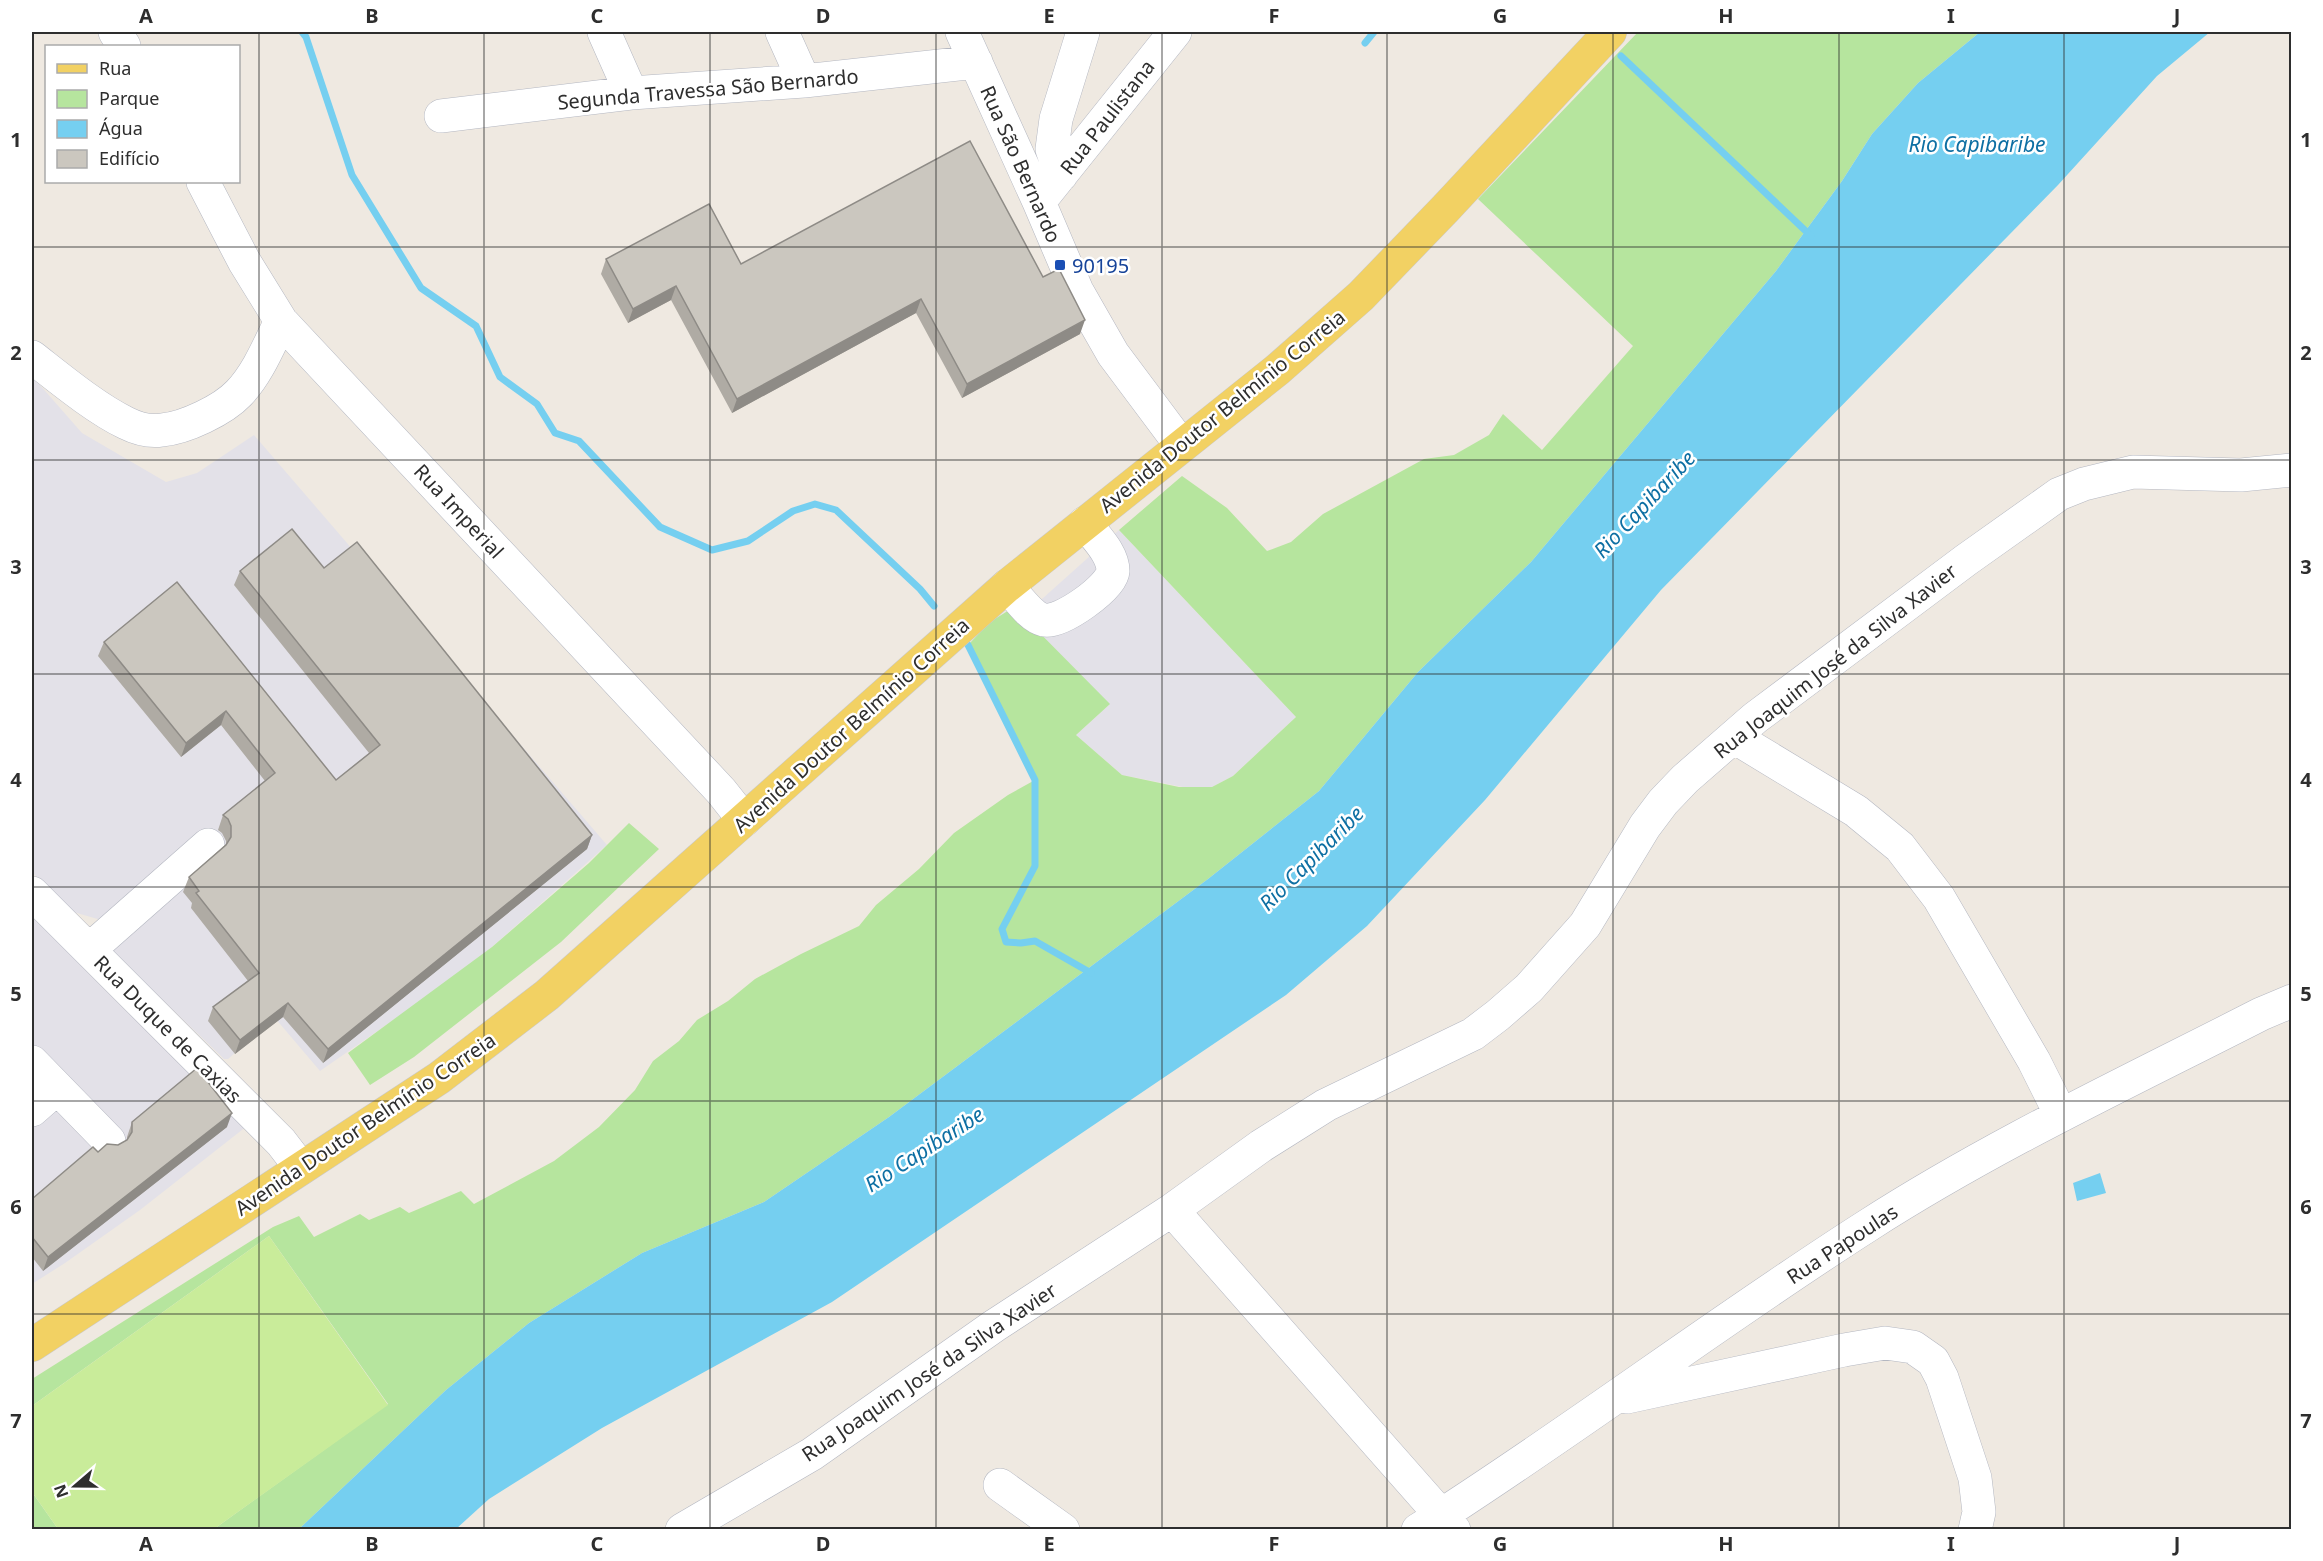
<svg xmlns="http://www.w3.org/2000/svg" width="2323" height="1561" viewBox="0 0 2323 1561" font-family="'Noto Sans',sans-serif">
  <rect width="100%" height="100%" fill="#efe9e1"/>
  <path fill="#e3e1e8" d="M 32,376 L 82,433 L 166,482 L 197,473 L 254,435 L 607,845 L 492,947 L 438,989 L 320,1071 L 275,1018 L 228,1059 L 224,1059 L 114,953 L 112,943 L 125,927 L 70,911 L 32,872 Z
    M 1119,530 L 1296,717 L 1233,776 L 1212,787 L 1183,787 L 1122,775 L 1076,735 L 1109,705 L 1023,616 Z
    M 32,903 L 247,1126 L 140,1210 L 65,1263 L 32,1284 Z"/>
  <path fill="#b6e59e" d="M 1638,32 L 1980,32 L 1918,83 L 1872,134 L 1842,181 L 1776,271 L 1531,562 L 1418,672 L 1319,791 L 1208,879 L 889,1117 L 764,1202 L 642,1253 L 529,1323 L 446,1390 L 299,1529 L 214,1529 L 388,1404 L 269,1236 L 32,1406 L 32,1379 L 273,1227 L 299,1216 L 314,1237 L 360,1214 L 369,1220 L 400,1207 L 409,1213 L 461,1191 L 474,1204 L 554,1161 L 599,1127 L 635,1090 L 653,1061 L 679,1041 L 697,1020 L 728,1001 L 755,979 L 801,954 L 859,926 L 876,905 L 919,869 L 954,833 L 1008,795 L 1035,780 L 968,645 L 990,622 L 1014,607 L 1110,704 L 1076,735 L 1122,775 L 1179,787 L 1212,787 L 1233,776 L 1296,717 L 1119,530 L 1182,476 L 1227,508 L 1267,551 L 1291,542 L 1323,514 L 1424,459 L 1454,455 L 1489,435 L 1503,414 L 1542,450 L 1633,346 L 1478,199 Z
    M 629,823 L 659,849 L 561,942 L 414,1057 L 370,1085 L 348,1053 L 492,947 L 589,863 Z
    M 32,1492 L 58,1529 L 32,1529 Z"/>
  <path fill="#c9ec9a" d="M 269,1236 L 388,1405 L 214,1529 L 58,1529 L 32,1492 L 32,1406 Z"/>
  <path fill="#75cff0" d="M 1980,32 L 2210,32 L 2157,76 L 2058,185 L 1661,590 L 1485,800 L 1367,926 L 1286,995 L 832,1302 L 602,1428 L 489,1499 L 456,1529 L 299,1529 L 446,1390 L 529,1323 L 642,1253 L 764,1202 L 889,1117 L 1208,879 L 1319,791 L 1418,672 L 1531,562 L 1776,271 L 1842,181 L 1872,134 L 1918,83 Z
    M 2100,1173 L 2106,1193 L 2077,1201 L 2073,1183 Z"/>
  <g fill="none" stroke-linecap="round" stroke-linejoin="round">
    <path stroke="#75cff0" stroke-width="7" d="M 302,32 L 306,37 L 352,175 L 421,288 L 476,326 L 500,377 L 537,404 L 555,433 L 579,441 L 660,527 L 712,550 L 748,541 L 793,511 L 815,504 L 836,510 L 920,589 L 934,606
      M 1365,43 L 1374,32
      M 1621,56 L 1811,236
      M 968,645 L 1035,780 L 1035,866 L 1002,929 L 1006,942 L 1021,943 L 1035,941 L 1091,973"/>
    <defs>
      <path id="minor" d="M 115,32 L 124,46
        M 604,32 L 631,93
        M 782,32 L 804,81
        M 962,32 L 1039,202 L 1077,291 L 1113,354 L 1181,445
        M 441,116 L 631,93 L 804,81 L 976,62
        M 1061,175 L 1052,149 L 1056,119 L 1083,32
        M 203,182 L 244,261 L 281,321 L 721,791 L 744,820
        M 1039,202 L 1175,32
        M 32,357 C 59,378 95,408 126,423 C 136,428 150,432 162,430 C 185,428 223,410 239,393 C 258,373 269,345 281,321
        M 1007,586 C 1017,596 1030,617 1044,620 C 1060,624 1112,587 1113,571 C 1113,553 1095,537 1085,523
        M 1734,737 L 1856,811 L 1900,847 L 1939,898 L 2034,1061 L 2061,1115
        M 32,893 L 281,1142 L 301,1168
        M 89,950 L 208,845
        M 32,1062 L 109,1141
        M 32,1110 L 57,1088
        M 1172,1210 L 1454,1530
        M 1627,1397 L 1844,1350 L 1885,1343 L 1913,1347 L 1933,1361 L 1942,1378 L 1975,1478 L 1979,1512 L 1975,1530
        M 1000,1485 L 1063,1530
        M 682,1530 L 812,1454 L 994,1326 L 1172,1210 L 1261,1146 L 1326,1105 L 1473,1034 L 1498,1015 L 1529,988 L 1585,925 L 1645,826 L 1663,802 L 1685,779 L 1755,718 L 1966,560 L 2059,494 L 2084,484 L 2133,472 L 2241,475 L 2292,470
        M 1418,1530 C 1571,1433 1715,1323 1867,1226 C 1993,1145 2128,1082 2261,1014 L 2292,1001"/>
      <path id="major" d="M 32,1345 L 439,1078 L 547,995 L 1007,586 L 1277,370 L 1361,296 L 1446,208 L 1610,32"/>
    </defs>
    <use href="#minor" stroke="#b4b7c1" stroke-width="34"/>
    <use href="#major" stroke="#c9c9c9" stroke-width="34"/>
    <use href="#minor" stroke="#fff" stroke-width="33"/>
    <use href="#major" stroke="#f2d163" stroke-width="33"/>
  </g>
  <path fill="#afaba4" d="M 606,259 L 741,264 L 1043,277 L 1080,334 L 962,398 L 916,313 L 732,413 L 671,300 L 628,323 L 601,274 Z
    M 324,568 L 592,835 L 587,849 L 323,1063 L 283,1017 L 235,1054 L 208,1021 L 213,1007 L 248,981 L 191,908 L 192,903 L 183,892 L 189,877 L 226,844 L 226,841 L 222,833 L 218,830 L 223,815 L 265,781 L 221,725 L 181,757 L 98,656 L 104,642 L 177,582 L 336,780 L 369,753 L 234,585 L 240,571 Z
    M 132,1122 L 227,1127 L 43,1271 L 32,1257 L 32,1199 L 98,1152 L 118,1145 L 127,1140 L 127,1137 Z"/>
  <path fill="#8e8b86" d="M 676,286 L 671,300 L 628,323 L 633,309 Z
    M 921,299 L 916,313 L 732,413 L 737,399 Z
    M 1085,320 L 1080,334 L 962,398 L 967,384 Z
    M 226,711 L 221,725 L 181,757 L 186,743 Z
    M 592,835 L 587,849 L 323,1063 L 328,1049 Z
    M 288,1003 L 283,1017 L 235,1054 L 240,1040 Z
    M 232,1113 L 227,1127 L 43,1271 L 48,1257 Z"/>
  <path fill="#cbc7bf" stroke="#8e8b86" stroke-width="1.5" d="M 970,141 L 1043,277 L 1059,269 L 1085,320 L 967,384 L 921,299 L 737,399 L 676,286 L 633,309 L 606,259 L 709,204 L 741,264 Z
    M 292,529 L 324,568 L 357,542 L 592,835 L 328,1049 L 288,1003 L 240,1040 L 213,1007 L 259,973 L 196,893 L 199,891 L 189,877 L 226,845 L 231,837 L 231,826 L 228,819 L 223,815 L 275,773 L 226,711 L 186,743 L 104,642 L 177,582 L 336,780 L 380,745 L 240,571 Z
    M 197,1068 L 232,1113 L 48,1257 L 32,1237 L 32,1199 L 93,1147 L 98,1152 L 107,1144 L 118,1145 L 127,1140 L 132,1132 L 132,1122 Z"/>
  <path fill="none" stroke="#2e2e2e" stroke-width="1.5" stroke-opacity="0.55" d="M 259,32 L 259,1530M 484,32 L 484,1530M 710,32 L 710,1530M 936,32 L 936,1530M 1162,32 L 1162,1530M 1387,32 L 1387,1530M 1613,32 L 1613,1530M 1839,32 L 1839,1530M 2064,32 L 2064,1530M 32,247 L 2292,247M 32,460 L 2292,460M 32,674 L 2292,674M 32,887 L 2292,887M 32,1101 L 2292,1101M 32,1314 L 2292,1314"/>
  <rect fill="#1a4fb4" stroke="#fff" stroke-width="2" x="1054" y="259" width="12" height="12" rx="3"/>
  <g text-anchor="middle" dominant-baseline="central" stroke-width="5" stroke-linejoin="round" paint-order="stroke">
    <g font-size="20" fill="#2e2e2e" stroke="#fff">
      <text transform="translate(708 89) rotate(-5)">Segunda Travessa São Bernardo</text>
      <text transform="translate(1107 117) rotate(-52)">Rua Paulistana</text>
      <text transform="translate(1021 164) rotate(66)">Rua São Bernardo</text>
      <text transform="translate(1222 411) rotate(-39)">Avenida Doutor Belmínio Correia</text>
      <text transform="translate(459 511) rotate(47)">Rua Imperial</text>
      <text transform="translate(1835 661) rotate(-38)">Rua Joaquim José da Silva Xavier</text>
      <text transform="translate(851 725) rotate(-42)">Avenida Doutor Belmínio Correia</text>
      <text transform="translate(168 1029) rotate(45)">Rua Duque de Caxias</text>
      <text transform="translate(365 1124) rotate(-34)">Avenida Doutor Belmínio Correia</text>
      <text transform="translate(1842 1244) rotate(-33)">Rua Papoulas</text>
      <text transform="translate(929 1372) rotate(-34)">Rua Joaquim José da Silva Xavier</text>
    </g>
    <g font-size="20" fill="#164399" stroke="#fff" text-anchor="start">
      <text x="1072" y="265">90195</text>
    </g>
    <g font-size="21" font-style="italic" fill="#0d6fa3" stroke="#fff">
      <text x="1977" y="144">Rio Capibaribe</text>
      <text transform="translate(1644 504) rotate(-47)">Rio Capibaribe</text>
      <text transform="translate(1311 858) rotate(-45)">Rio Capibaribe</text>
      <text transform="translate(924 1149) rotate(-33)">Rio Capibaribe</text>
    </g>
  </g>
  <rect width="2323" height="1561" fill="none" stroke="#ffffff" stroke-width="66"/>
  <rect x="45" y="45" width="195" height="138" fill="#ffffff" stroke="#ababab" stroke-width="1.5"/>
  <rect x="57" y="64" width="30" height="9" fill="#f2d163" stroke="#ababab" stroke-width="1.5"/>
  <text x="99" y="75" font-size="18" fill="#2e2e2e">Rua</text>
  <rect x="57" y="90" width="30" height="18" fill="#b6e59e" stroke="#ababab" stroke-width="1.5"/>
  <text x="99" y="105" font-size="18" fill="#2e2e2e">Parque</text>
  <rect x="57" y="120" width="30" height="18" fill="#75cff0" stroke="#ababab" stroke-width="1.5"/>
  <text x="99" y="135" font-size="18" fill="#2e2e2e">Água</text>
  <rect x="57" y="150" width="30" height="18" fill="#cbc7bf" stroke="#ababab" stroke-width="1.5"/>
  <text x="99" y="165" font-size="18" fill="#2e2e2e">Edifício</text>
  <g transform="translate(75 1486) rotate(250)" stroke="#ffffff" stroke-width="4.5" paint-order="stroke">
  <path d="M0-4.5L10 22L0 15L-10 22Z" fill="#2e2e2e"/>
  <text y="-9" font-size="16" font-weight="bold" text-anchor="middle" fill="#2e2e2e">N</text>
  </g>
  <rect x="33" y="33" width="2257" height="1495" fill="none" stroke="#2e2e2e" stroke-width="2"/>
  <g font-size="20" text-anchor="middle" font-weight="bold" fill="#2e2e2e">
    <text x="146" y="23">A</text>
    <text x="372" y="23">B</text>
    <text x="597" y="23">C</text>
    <text x="823" y="23">D</text>
    <text x="1049" y="23">E</text>
    <text x="1274" y="23">F</text>
    <text x="1500" y="23">G</text>
    <text x="1726" y="23">H</text>
    <text x="1951" y="23">I</text>
    <text x="2177" y="23">J</text>
    <text x="16" y="147">1</text>
    <text x="2306" y="147">1</text>
    <text x="16" y="360">2</text>
    <text x="2306" y="360">2</text>
    <text x="16" y="574">3</text>
    <text x="2306" y="574">3</text>
    <text x="16" y="787">4</text>
    <text x="2306" y="787">4</text>
    <text x="16" y="1001">5</text>
    <text x="2306" y="1001">5</text>
    <text x="16" y="1214">6</text>
    <text x="2306" y="1214">6</text>
    <text x="16" y="1428">7</text>
    <text x="2306" y="1428">7</text>
    <text x="146" y="1551">A</text>
    <text x="372" y="1551">B</text>
    <text x="597" y="1551">C</text>
    <text x="823" y="1551">D</text>
    <text x="1049" y="1551">E</text>
    <text x="1274" y="1551">F</text>
    <text x="1500" y="1551">G</text>
    <text x="1726" y="1551">H</text>
    <text x="1951" y="1551">I</text>
    <text x="2177" y="1551">J</text>
  </g>
</svg>
